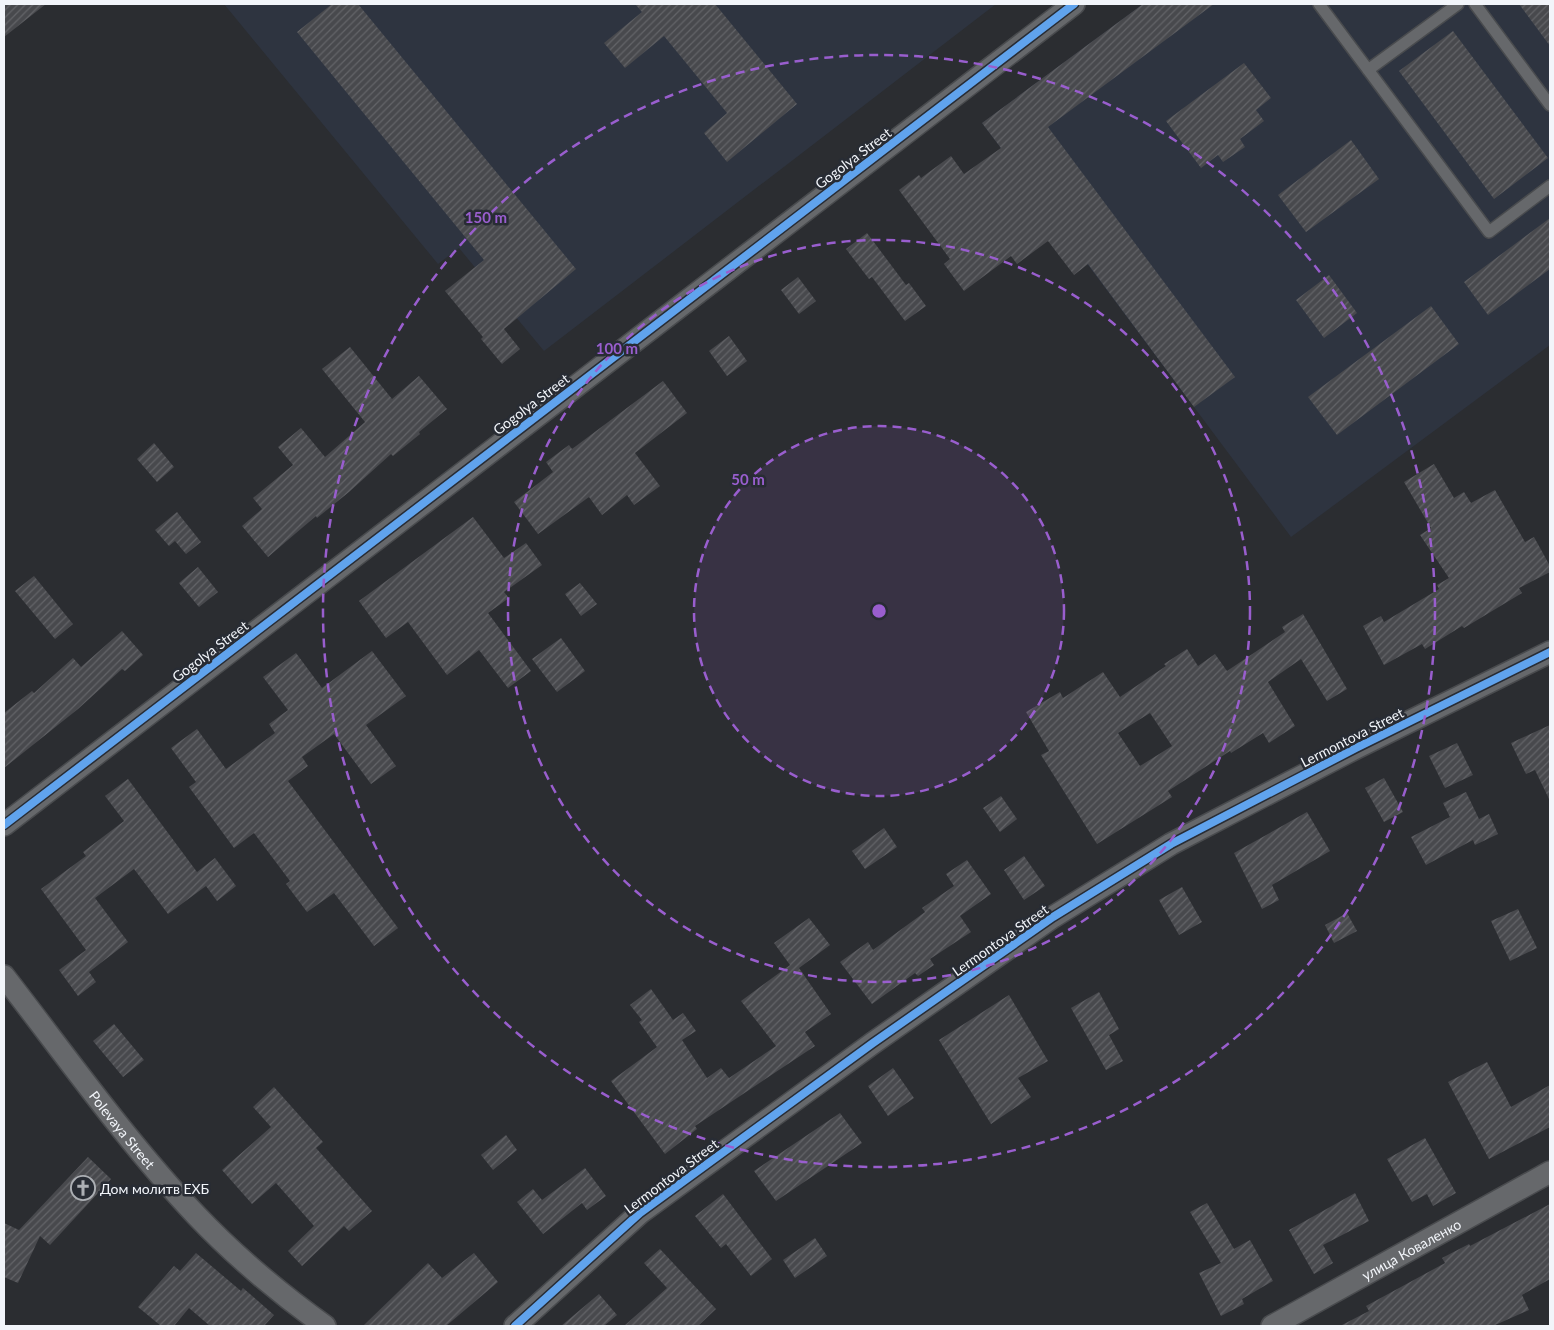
<svg xmlns="http://www.w3.org/2000/svg" width="1554" height="1330" viewBox="0 0 1554 1330" font-family="Lato,sans-serif">
  <defs>
    <pattern id="building-hatch" width="6" height="6" patternUnits="userSpaceOnUse" patternTransform="scale(1.25)"><rect width="6" height="6" fill="#48494d"/><path d="M-1 1l2-2M0 6l6-6M5 7l2-2" fill="none" stroke="#636468"/></pattern>
  </defs>
  <rect width="100%" height="100%" fill="#2b2d31"/>
  <path fill="#2e3440" d="M 224,4 L 996,4 L 544,351 L 459,248 L 438,264 Z
    M 1143,4 L 1550,4 L 1550,345 L 1291,537 L 982,123 Z"/>
  <path fill="url(#building-hatch)" fill-rule="evenodd" d="M 4,4 L 46,4 L 4,37 Z
    M 332,4 L 358,4 L 576,269 L 504,329 L 520,349 L 502,364 L 481,339 L 483,337 L 445,291 L 484,260 L 297,32 Z
    M 635,4 L 715,4 L 797,104 L 727,162 L 704,133 L 727,113 L 664,36 L 625,68 L 604,43 L 642,12 Z
    M 1143,4 L 1214,4 L 1048,127 L 1235,377 L 1194,407 L 1088,264 L 1074,275 L 1048,241 L 1017,264 L 1011,256 L 964,291 L 944,264 L 950,259 L 899,190 L 919,175 L 921,178 L 951,156 L 964,174 L 1001,148 L 982,123 Z
    M 1519,4 L 1550,4 L 1550,46 Z
    M 1453,31 L 1548,158 L 1494,199 L 1399,71 Z
    M 1244,63 L 1271,98 L 1256,110 L 1264,121 L 1240,139 L 1245,147 L 1223,162 L 1218,155 L 1201,168 L 1166,121 Z
    M 1351,140 L 1379,179 L 1306,232 L 1278,195 Z
    M 1550,218 L 1550,269 L 1488,315 L 1464,282 Z
    M 867,233 L 906,285 L 909,283 L 926,306 L 905,321 L 872,277 L 869,279 L 846,249 Z
    M 1329,275 L 1357,313 L 1324,338 L 1296,300 Z
    M 798,277 L 816,301 L 799,314 L 781,290 Z
    M 1431,306 L 1459,344 L 1337,435 L 1308,397 Z
    M 729,336 L 747,361 L 727,376 L 709,351 Z
    M 350,347 L 392,399 L 419,376 L 447,409 L 419,432 L 420,434 L 393,456 L 391,454 L 349,492 L 317,518 L 316,516 L 268,557 L 242,526 L 262,509 L 253,498 L 293,465 L 278,447 L 301,428 L 325,457 L 365,422 L 322,369 Z
    M 663,381 L 687,413 L 635,453 L 660,486 L 634,505 L 627,495 L 602,515 L 589,497 L 538,534 L 514,502 L 553,472 L 546,462 L 569,445 L 572,449 Z
    M 154,443 L 174,467 L 157,482 L 137,459 Z
    M 1434,464 L 1454,498 L 1464,492 L 1471,503 L 1495,490 L 1525,542 L 1534,537 L 1550,566 L 1550,572 L 1519,588 L 1522,593 L 1464,628 L 1462,626 L 1425,649 L 1422,644 L 1384,665 L 1363,626 L 1381,616 L 1384,622 L 1439,589 L 1437,585 L 1449,578 L 1420,535 L 1431,528 L 1404,482 Z
    M 177,512 L 201,542 L 186,554 L 175,541 L 169,546 L 155,530 Z
    M 473,517 L 504,558 L 526,543 L 542,565 L 504,592 L 509,598 L 488,613 L 531,671 L 508,688 L 479,650 L 447,675 L 408,622 L 386,638 L 359,601 Z
    M 198,567 L 218,592 L 199,607 L 179,583 Z
    M 34,576 L 73,624 L 55,639 L 15,591 Z
    M 580,583 L 597,604 L 581,616 L 565,594 Z
    M 1303,614 L 1347,689 L 1327,701 L 1301,659 L 1268,682 L 1295,726 L 1269,743 L 1263,733 L 1231,753 L 1230,751 L 1168,791 L 1172,797 L 1097,844 L 1041,755 L 1049,751 L 1026,712 L 1060,692 L 1063,698 L 1103,672 L 1120,697 L 1166,666 L 1164,664 L 1187,649 L 1198,666 L 1215,654 L 1227,671 L 1285,632 L 1282,627 ZM 1150,713 L 1172,746 L 1140,766 L 1118,733 Z
    M 122,631 L 143,655 L 125,671 L 122,669 L 78,709 L 4,768 L 4,713 L 32,691 L 34,693 L 73,658 L 81,667 Z
    M 561,638 L 585,671 L 557,692 L 532,659 Z
    M 372,651 L 406,696 L 366,725 L 396,766 L 371,784 L 334,734 L 302,757 L 308,766 L 288,781 L 398,928 L 374,946 L 334,893 L 307,912 L 286,884 L 290,881 L 254,833 L 234,848 L 189,787 L 196,782 L 171,748 L 197,729 L 226,769 L 275,733 L 269,724 L 288,710 L 263,677 L 296,653 L 322,688 Z
    M 1550,725 L 1550,801 L 1535,770 L 1526,774 L 1511,743 Z
    M 1457,743 L 1473,775 L 1445,788 L 1429,756 Z
    M 1384,778 L 1403,812 L 1384,822 L 1365,788 Z
    M 128,779 L 197,872 L 215,858 L 236,886 L 217,901 L 206,886 L 168,914 L 134,869 L 95,898 L 128,942 L 89,972 L 96,982 L 78,996 L 59,970 L 86,950 L 41,889 L 86,856 L 83,852 L 124,821 L 105,796 Z
    M 1466,792 L 1479,819 L 1489,814 L 1498,834 L 1475,845 L 1473,840 L 1426,865 L 1411,837 L 1450,817 L 1443,803 Z
    M 1001,796 L 1017,819 L 1000,832 L 983,808 Z
    M 1307,812 L 1330,851 L 1272,885 L 1279,900 L 1262,909 L 1234,853 Z
    M 884,828 L 897,847 L 865,869 L 852,851 Z
    M 1024,856 L 1045,886 L 1024,900 L 1004,870 Z
    M 967,860 L 991,894 L 960,916 L 971,932 L 930,959 L 934,965 L 918,976 L 915,973 L 872,1004 L 840,962 L 868,942 L 873,950 L 925,912 L 922,908 L 954,886 L 946,874 Z
    M 1182,887 L 1202,922 L 1179,935 L 1159,900 Z
    M 1518,909 L 1537,948 L 1510,961 L 1491,921 Z
    M 1347,913 L 1357,931 L 1334,943 L 1325,925 Z
    M 809,918 L 830,945 L 799,968 L 831,1014 L 805,1032 L 815,1046 L 695,1126 L 697,1129 L 665,1154 L 611,1081 L 657,1047 L 639,1022 L 642,1020 L 630,1005 L 651,989 L 673,1020 L 683,1013 L 696,1031 L 682,1040 L 707,1078 L 721,1068 L 729,1078 L 776,1046 L 741,1001 L 790,965 L 774,943 Z
    M 1099,992 L 1119,1029 L 1109,1035 L 1123,1061 L 1106,1070 L 1071,1008 Z
    M 1009,995 L 1048,1061 L 1018,1078 L 1031,1097 L 991,1124 L 939,1040 Z
    M 114,1024 L 144,1060 L 123,1077 L 93,1041 Z
    M 1487,1062 L 1511,1107 L 1550,1085 L 1550,1127 L 1489,1159 L 1448,1082 Z
    M 893,1068 L 914,1098 L 888,1116 L 868,1086 Z
    M 274,1087 L 323,1142 L 316,1148 L 372,1211 L 349,1231 L 344,1226 L 302,1266 L 288,1251 L 314,1226 L 276,1183 L 252,1204 L 222,1170 L 271,1127 L 253,1107 Z
    M 840,1113 L 862,1143 L 776,1201 L 754,1171 Z
    M 506,1135 L 517,1150 L 493,1170 L 481,1155 Z
    M 1425,1138 L 1456,1193 L 1433,1206 L 1427,1194 L 1412,1202 L 1387,1159 Z
    M 88,1157 L 111,1179 L 50,1245 L 40,1236 L 18,1283 L 4,1277 L 4,1223 L 19,1230 Z
    M 585,1168 L 606,1196 L 587,1210 L 582,1203 L 543,1234 L 517,1202 L 533,1189 L 542,1200 Z
    M 1355,1193 L 1369,1221 L 1323,1245 L 1333,1263 L 1314,1274 L 1289,1230 Z
    M 723,1194 L 772,1259 L 751,1276 L 726,1244 L 721,1248 L 695,1216 Z
    M 1207,1203 L 1234,1249 L 1250,1240 L 1273,1281 L 1242,1299 L 1244,1304 L 1221,1316 L 1199,1273 L 1221,1263 L 1190,1212 Z
    M 1550,1204 L 1550,1279 L 1522,1295 L 1529,1310 L 1493,1326 L 1340,1326 L 1369,1311 L 1366,1306 L 1445,1263 L 1442,1258 L 1469,1244 L 1470,1246 Z
    M 815,1238 L 827,1256 L 795,1278 L 783,1260 Z
    M 660,1249 L 716,1309 L 698,1326 L 624,1326 L 667,1288 L 644,1263 Z
    M 196,1253 L 241,1291 L 243,1288 L 274,1315 L 264,1326 L 210,1326 L 189,1308 L 174,1326 L 161,1326 L 138,1307 L 174,1266 L 180,1271 Z
    M 474,1253 L 498,1282 L 446,1326 L 363,1326 L 428,1263 L 442,1278 Z
    M 599,1294 L 617,1315 L 604,1326 L 561,1326 Z"/>
  <g fill="none" stroke-linecap="round" stroke-linejoin="round">
    <defs>
      <path id="lane" d="M 1319,4 L 1489,232 L 1550,186
        M 1475,4 L 1550,105
        M 1368,70 L 1458,4"/>
      <g id="street">
        <path d="M 4,825 L 1074,4"/>
        <path id="s1" d="M 4,976 C 66,1056 126,1141 196,1215 C 235,1256 279,1293 325,1326"/>
        <path d="M 515,1326 L 640,1213 L 873,1043 L 1053,917 L 1171,844 L 1356,748 L 1550,652"/>
        <path id="s2" d="M 1272,1326 L 1550,1172"/>
      </g>
    </defs>
    <use href="#lane" stroke="#494b4e" stroke-width="14"/>
    <use href="#street" stroke="#494b4e" stroke-width="24"/>
    <use href="#lane" stroke="#66686b" stroke-width="11"/>
    <use href="#street" stroke="#66686b" stroke-width="21"/>
    <defs>
      <path id="cycleway" d="M 4,825 L 1074,4
        M 515,1326 L 640,1213 L 873,1043 L 1053,917 L 1171,844 L 1356,748 L 1550,652"/>
    </defs>
    <use href="#cycleway" stroke="#282c34" stroke-width="11"/>
    <use href="#cycleway" stroke="#60a3ed" stroke-width="8"/>
  </g>
  <circle cx="879" cy="611" r="185" fill="#995ece" fill-opacity=".12"/>
  <g fill="none" stroke="#995ece" stroke-width="2.5" stroke-dasharray="9 6">
    <circle cx="879" cy="611" r="185"/>
    <circle cx="879" cy="611" r="371"/>
    <circle cx="879" cy="611" r="556"/>
  </g>
  <defs>
    <symbol id="church-ring" viewBox="-11 -11 22 22"><circle r="9.5" fill="#282c34" stroke="#acafb4" stroke-width="1.5"/><path d="M-1.2-6h2.4v3.5h3.3v2.4h-3.3V6h-2.4V-.1h-3.3v-2.4h3.3Z" fill="#acafb4"/></symbol>
  </defs>
  <g fill-rule="evenodd">
    <use href="#church-ring" x="69" y="1174" width="28" height="28"/>
  </g>
  <g text-anchor="middle" dominant-baseline="central" stroke-width="5" stroke-linejoin="round" paint-order="stroke">
    <g font-size="14" fill="#f2f5fa" stroke="#282c34">
      <text transform="translate(853 158) rotate(-37)">Gogolya Street</text>
      <text transform="translate(531 404) rotate(-37)">Gogolya Street</text>
      <text transform="translate(210 651) rotate(-37)">Gogolya Street</text>
      <text transform="translate(1352 737) rotate(-27)">Lermontova Street</text>
      <text transform="translate(1000 940) rotate(-35)">Lermontova Street</text>
      <text stroke="none"><textPath href="#s1" startOffset="194">Polevaya Street</textPath></text>
      <text transform="translate(671 1176) rotate(-37)">Lermontova Street</text>
      <text stroke="none"><textPath href="#s2" startOffset="159">улица Коваленко</textPath></text>
    </g>
    <g font-size="14" fill="#f2f5fa" stroke="#282c34" text-anchor="start">
      <text x="100" y="1188">Дом молитв ЕХБ</text>
    </g>
  </g>
  <circle cx="879" cy="611" r="8" fill="#995ece" stroke="#282c34" stroke-width="2.5"/>
  <g font-size="15" text-anchor="middle" font-weight="bold" fill="#995ece" stroke="#282c34" stroke-width="5" stroke-linejoin="round" paint-order="stroke">
    <text x="486" y="223">150 m</text>
    <text x="617" y="354">100 m</text>
    <text x="748" y="485">50 m</text>
  </g>
  <rect width="1554" height="1330" fill="none" stroke="#f2f5fa" stroke-width="10"/>
</svg>
